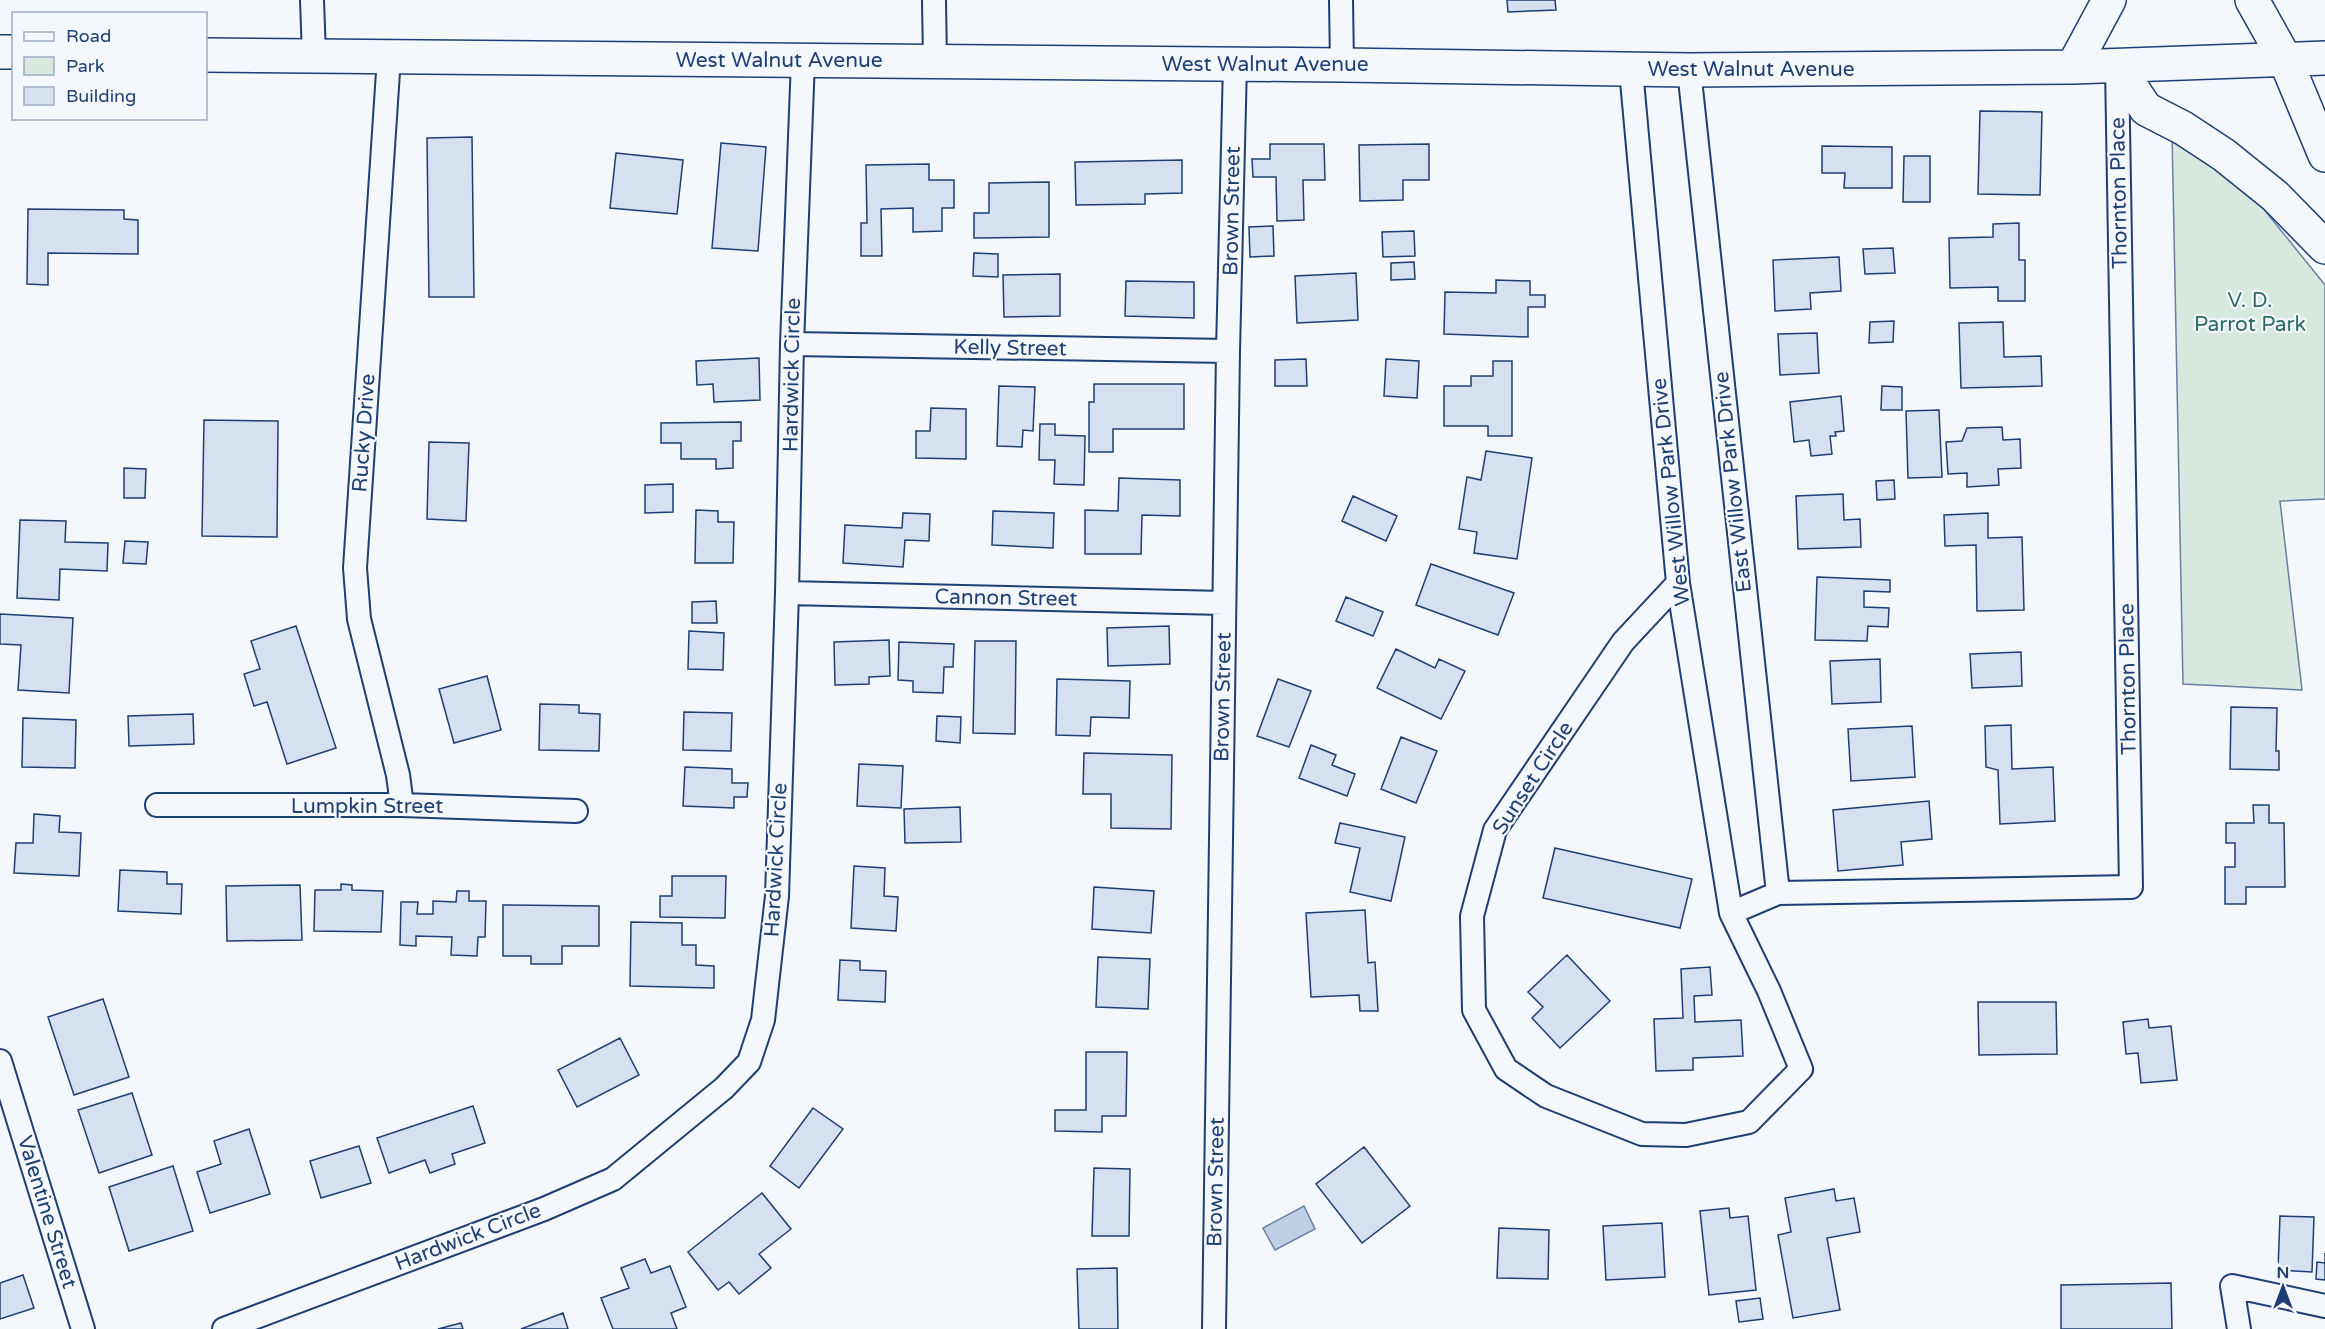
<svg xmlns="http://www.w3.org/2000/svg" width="2325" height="1329" viewBox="0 0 2325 1329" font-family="'Varela Round',sans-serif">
  <rect width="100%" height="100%" fill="#f4f7fb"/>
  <path fill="#d7e8df" stroke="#687fa3" stroke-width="1.5" d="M 2172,133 L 2254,197 L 2325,285 L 2325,499 L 2280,501 L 2302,690 L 2183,684 Z"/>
  <path fill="#bed0e5" stroke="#687fa3" stroke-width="1.5" d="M 1304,1206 L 1315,1229 L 1275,1250 L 1263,1228 Z"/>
  <path fill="#d5e0f0" stroke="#1d3f73" stroke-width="1.5" d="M 1507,0 L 1555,0 L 1556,10 L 1508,12 Z
    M 1980,111 L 2042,112 L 2040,195 L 1978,194 Z
    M 472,137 L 474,297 L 429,297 L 427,138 Z
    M 721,143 L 766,147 L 758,251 L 712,248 Z
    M 1270,144 L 1324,144 L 1325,180 L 1303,180 L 1304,220 L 1277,221 L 1276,177 L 1253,177 L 1252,159 L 1270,159 Z
    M 1429,144 L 1429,180 L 1403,180 L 1403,200 L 1360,201 L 1359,145 Z
    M 1822,146 L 1892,147 L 1892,188 L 1844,188 L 1845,173 L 1822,173 Z
    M 616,153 L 683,160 L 677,214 L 610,208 Z
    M 1904,156 L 1930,156 L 1930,202 L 1903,202 Z
    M 1182,160 L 1182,193 L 1145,194 L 1145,204 L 1076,205 L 1075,162 Z
    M 929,164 L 929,180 L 954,180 L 954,208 L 942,208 L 942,231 L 913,232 L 913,208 L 881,209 L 882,256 L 861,256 L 861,223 L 867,223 L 866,165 Z
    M 1049,182 L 1049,237 L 974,238 L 974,213 L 989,213 L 989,183 Z
    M 28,209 L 124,210 L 124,219 L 138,220 L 138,254 L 48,253 L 48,285 L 27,284 Z
    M 2019,223 L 2019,260 L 2025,260 L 2025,301 L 1998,301 L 1998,287 L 1950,288 L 1949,238 L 1993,237 L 1993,224 Z
    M 1273,226 L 1274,256 L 1250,257 L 1249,227 Z
    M 1414,231 L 1415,256 L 1383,257 L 1382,232 Z
    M 1893,248 L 1895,273 L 1865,274 L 1863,249 Z
    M 974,253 L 998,254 L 998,277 L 973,276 Z
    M 1839,257 L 1841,291 L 1810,293 L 1811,309 L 1775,311 L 1773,260 Z
    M 1414,262 L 1415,279 L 1391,280 L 1391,263 Z
    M 1356,273 L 1358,320 L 1297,323 L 1295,276 Z
    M 1060,274 L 1060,316 L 1004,317 L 1003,275 Z
    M 1496,280 L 1530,281 L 1530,295 L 1545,295 L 1545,307 L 1528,307 L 1528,337 L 1444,334 L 1445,292 L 1496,293 Z
    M 1126,281 L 1194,282 L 1194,318 L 1125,316 Z
    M 1894,321 L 1893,342 L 1869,343 L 1870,322 Z
    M 2003,322 L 2004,357 L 2041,356 L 2042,386 L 1961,388 L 1959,323 Z
    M 1817,333 L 1819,373 L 1780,375 L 1778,334 Z
    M 759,358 L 760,400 L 714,402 L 713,384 L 697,385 L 696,361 Z
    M 1306,359 L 1307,386 L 1275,386 L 1275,360 Z
    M 1386,359 L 1419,361 L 1417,398 L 1384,396 Z
    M 1493,361 L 1512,361 L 1512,436 L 1488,436 L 1488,426 L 1444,426 L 1444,386 L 1471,386 L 1471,376 L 1493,376 Z
    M 1094,384 L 1184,384 L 1184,429 L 1113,429 L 1113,452 L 1089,452 L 1089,402 L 1094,402 Z
    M 999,386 L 1035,387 L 1033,431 L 1023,430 L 1022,447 L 997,446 Z
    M 1882,386 L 1902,387 L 1902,410 L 1881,410 Z
    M 1841,396 L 1844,431 L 1835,432 L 1836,436 L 1830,436 L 1832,454 L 1811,456 L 1809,440 L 1794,442 L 1790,402 Z
    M 931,408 L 966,409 L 966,459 L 916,458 L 916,431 L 930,431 Z
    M 1939,410 L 1942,477 L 1908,478 L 1906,411 Z
    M 204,420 L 278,421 L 277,537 L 202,536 Z
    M 741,422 L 741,441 L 733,441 L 733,468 L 716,469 L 716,459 L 681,459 L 681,443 L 661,443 L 661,423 Z
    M 1040,424 L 1055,424 L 1055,435 L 1085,436 L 1084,485 L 1054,484 L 1055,460 L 1039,460 Z
    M 2002,427 L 2003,440 L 2020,439 L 2021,468 L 1998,469 L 1999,485 L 1967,487 L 1967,473 L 1948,474 L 1946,442 L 1962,441 L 1967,428 Z
    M 429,442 L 469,443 L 466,521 L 427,519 Z
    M 1486,451 L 1532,458 L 1517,559 L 1474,553 L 1477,532 L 1459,529 L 1467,477 L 1481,480 Z
    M 124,468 L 146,469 L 145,498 L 124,498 Z
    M 1119,478 L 1180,480 L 1180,516 L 1142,515 L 1141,554 L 1085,554 L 1085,510 L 1118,511 Z
    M 1894,480 L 1895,499 L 1877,500 L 1876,481 Z
    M 673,484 L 673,512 L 645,513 L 645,485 Z
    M 1843,494 L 1844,520 L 1860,519 L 1861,547 L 1798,549 L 1796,496 Z
    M 1353,496 L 1397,516 L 1386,541 L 1342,521 Z
    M 696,510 L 718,511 L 718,522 L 734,522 L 733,563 L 695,563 Z
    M 993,511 L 1054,513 L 1053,548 L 992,545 Z
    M 903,513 L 930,514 L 929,541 L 905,540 L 903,567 L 843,563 L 845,525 L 902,528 Z
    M 1988,513 L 1988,538 L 2022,537 L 2024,610 L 1977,611 L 1976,545 L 1945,546 L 1944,515 Z
    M 20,520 L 66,521 L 65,542 L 108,543 L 107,571 L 60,569 L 59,600 L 17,598 Z
    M 125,541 L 148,542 L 146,564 L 123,563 Z
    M 1431,564 L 1514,593 L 1498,635 L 1416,605 Z
    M 1817,577 L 1890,580 L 1890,592 L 1864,591 L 1864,607 L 1889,608 L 1888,627 L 1868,626 L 1867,641 L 1815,640 Z
    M 1346,597 L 1383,612 L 1373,636 L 1336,621 Z
    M 716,601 L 717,623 L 692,623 L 692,602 Z
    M 0,614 L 73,618 L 69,693 L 18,690 L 21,645 L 0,644 Z
    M 296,626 L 336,748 L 287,764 L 267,702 L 254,706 L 244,674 L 260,669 L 251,641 Z
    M 1169,626 L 1170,664 L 1108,666 L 1107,628 Z
    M 689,631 L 724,633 L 723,670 L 688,669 Z
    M 889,640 L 890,676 L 869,677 L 869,684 L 835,685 L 834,642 Z
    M 975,641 L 1016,641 L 1015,734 L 973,733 Z
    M 899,642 L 954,644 L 953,667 L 944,667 L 943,693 L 913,692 L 913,681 L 898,680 Z
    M 1396,649 L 1435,668 L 1439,659 L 1465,671 L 1441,719 L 1377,688 Z
    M 2021,652 L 2022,686 L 1972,688 L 1970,654 Z
    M 1880,659 L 1881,702 L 1832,704 L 1830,661 Z
    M 487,676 L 501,730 L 454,743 L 439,689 Z
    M 1057,679 L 1130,681 L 1129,718 L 1091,717 L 1090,736 L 1056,735 Z
    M 1278,679 L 1311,691 L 1289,747 L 1257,736 Z
    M 540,704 L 579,705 L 579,713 L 600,714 L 599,751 L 539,750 Z
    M 2231,707 L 2277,708 L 2276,751 L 2279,751 L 2279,770 L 2230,769 Z
    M 684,712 L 732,713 L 731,751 L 683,750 Z
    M 193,714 L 194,744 L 129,746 L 128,716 Z
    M 937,716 L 961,717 L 960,743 L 936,741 Z
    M 23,718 L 76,720 L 75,768 L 22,767 Z
    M 2011,725 L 2012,769 L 2053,767 L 2055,821 L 2000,824 L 1998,770 L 1986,767 L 1985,726 Z
    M 1912,726 L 1915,777 L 1851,781 L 1848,729 Z
    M 1401,737 L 1437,751 L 1416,803 L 1381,789 Z
    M 1311,745 L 1336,755 L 1332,765 L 1355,774 L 1347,796 L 1299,778 Z
    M 1084,753 L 1172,755 L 1171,829 L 1111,828 L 1111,794 L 1083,794 Z
    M 859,764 L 903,766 L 901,808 L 857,806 Z
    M 685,767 L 732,769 L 732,783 L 748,783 L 747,797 L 734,797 L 734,808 L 683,806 Z
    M 1929,801 L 1932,839 L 1901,842 L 1903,865 L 1838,871 L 1833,810 Z
    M 2253,805 L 2269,805 L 2269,823 L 2284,823 L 2285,887 L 2246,887 L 2246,904 L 2225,904 L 2225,867 L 2235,867 L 2235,843 L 2226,843 L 2226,823 L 2254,823 Z
    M 960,807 L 961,842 L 905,843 L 904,809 Z
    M 34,814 L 60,816 L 59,832 L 81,833 L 79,876 L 14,873 L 16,843 L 33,843 Z
    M 1340,823 L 1405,837 L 1391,901 L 1350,892 L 1360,848 L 1335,843 Z
    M 1555,848 L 1692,879 L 1680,928 L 1543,898 Z
    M 854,866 L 885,868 L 884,896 L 898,897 L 896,931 L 851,928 Z
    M 120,870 L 167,872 L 167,884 L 182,884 L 181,914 L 118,911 Z
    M 672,876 L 726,876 L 725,918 L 660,917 L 660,896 L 672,896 Z
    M 341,884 L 352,885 L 352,890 L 383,891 L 381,932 L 314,931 L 315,890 L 341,890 Z
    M 300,885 L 302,940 L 227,941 L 226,886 Z
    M 1094,887 L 1154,891 L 1151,933 L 1092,929 Z
    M 457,891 L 469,891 L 469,901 L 486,901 L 485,937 L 478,937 L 477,956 L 451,955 L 452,937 L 416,936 L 416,946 L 400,945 L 401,902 L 418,902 L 417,914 L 433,914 L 433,901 L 456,902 Z
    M 503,905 L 599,906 L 599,946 L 562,946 L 562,964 L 531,964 L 531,956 L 503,956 Z
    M 1365,910 L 1368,963 L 1375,962 L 1378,1011 L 1360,1011 L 1359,995 L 1311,997 L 1306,913 Z
    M 631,922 L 682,923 L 682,945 L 696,945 L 696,965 L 714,966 L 714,988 L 630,986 Z
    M 1567,955 L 1610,1001 L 1560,1048 L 1532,1018 L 1543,1007 L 1528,992 Z
    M 1098,957 L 1150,959 L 1148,1009 L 1096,1007 Z
    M 840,960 L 860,961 L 860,970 L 886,971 L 885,1002 L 838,1000 Z
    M 1710,967 L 1712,995 L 1694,996 L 1695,1022 L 1741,1020 L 1743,1056 L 1693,1058 L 1693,1070 L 1656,1071 L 1654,1019 L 1683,1018 L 1681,969 Z
    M 103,999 L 129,1077 L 74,1095 L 48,1017 Z
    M 1978,1002 L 2056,1002 L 2057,1054 L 1979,1055 Z
    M 2148,1019 L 2149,1028 L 2171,1026 L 2177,1080 L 2141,1083 L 2138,1053 L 2126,1054 L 2123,1022 Z
    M 620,1038 L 639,1075 L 577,1107 L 558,1070 Z
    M 1086,1052 L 1127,1052 L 1126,1116 L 1102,1116 L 1102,1132 L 1055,1131 L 1055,1110 L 1086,1110 Z
    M 132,1093 L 152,1155 L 99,1173 L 78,1110 Z
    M 473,1106 L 485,1143 L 452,1154 L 455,1164 L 430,1173 L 425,1160 L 389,1173 L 377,1138 Z
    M 813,1108 L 843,1129 L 799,1188 L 770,1166 Z
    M 249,1129 L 270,1194 L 210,1213 L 197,1172 L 221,1164 L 214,1141 Z
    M 359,1146 L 371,1183 L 321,1198 L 310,1161 Z
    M 1364,1147 L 1410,1206 L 1362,1243 L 1316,1184 Z
    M 173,1166 L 193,1231 L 129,1251 L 109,1187 Z
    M 1094,1168 L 1130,1169 L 1129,1236 L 1092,1236 Z
    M 1834,1189 L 1836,1201 L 1854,1198 L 1860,1232 L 1827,1238 L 1840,1310 L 1793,1318 L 1778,1235 L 1791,1232 L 1785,1198 Z
    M 762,1193 L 791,1229 L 759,1254 L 771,1268 L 739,1294 L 729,1282 L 718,1290 L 688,1252 Z
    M 1729,1208 L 1730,1218 L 1748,1216 L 1756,1290 L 1709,1295 L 1700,1211 Z
    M 2280,1216 L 2314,1217 L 2312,1272 L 2278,1270 Z
    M 1662,1223 L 1665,1277 L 1606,1280 L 1603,1226 Z
    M 1499,1228 L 1549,1230 L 1548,1279 L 1497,1278 Z
    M 2325,1253 L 2325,1280 L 2316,1279 L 2317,1262 L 2325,1263 Z
    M 645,1259 L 651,1273 L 670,1266 L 686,1307 L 671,1313 L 677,1329 L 613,1329 L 601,1298 L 629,1288 L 621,1268 Z
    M 1117,1268 L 1118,1329 L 1079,1329 L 1077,1269 Z
    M 23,1275 L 34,1308 L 0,1319 L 0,1283 Z
    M 2171,1283 L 2172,1329 L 2061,1329 L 2061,1285 Z
    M 1760,1298 L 1763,1319 L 1739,1322 L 1736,1301 Z
    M 563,1313 L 568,1329 L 521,1329 Z
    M 461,1323 L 463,1329 L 438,1329 Z"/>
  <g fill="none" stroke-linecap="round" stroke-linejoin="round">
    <defs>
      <path id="street" d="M 312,0 L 314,56
        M 934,0 L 935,61
        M 1341,0 L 1342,65
        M 389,57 L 355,568 L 359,619 L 398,775 L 402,805
        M 1631,70 L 1678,583 L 1731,913 L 1769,991 L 1801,1069 L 1749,1122 L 1686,1135 L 1642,1134 L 1546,1096 L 1506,1069 L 1474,1010 L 1472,916 L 1495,830 L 1623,642 L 1678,583
        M 1689,70 L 1778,893
        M 792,344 L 1228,351
        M 787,593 L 1224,603
        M 157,805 L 402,805 L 576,811
        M 1731,913 L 1778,893 L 2131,887 L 2117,67
        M 0,1061 L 83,1329
        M 224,1329 L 544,1209 L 613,1179 L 724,1088 L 749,1062 L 763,1020 L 777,896 L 787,593 L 792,344 L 803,60
        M 1214,1329 L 1228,351 L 1235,64
        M 2239,1329 L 2232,1286 L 2325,1306"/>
      <path id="secondary" d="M 2252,0 L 2285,59"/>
      <path id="primary" d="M 0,52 L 14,52
        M 206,55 L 1342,65 L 1689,70 L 2073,67 L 2325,58
        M 2285,59 L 2325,155
        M 2117,66 L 2146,109 L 2183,128 L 2224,155 L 2275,196 L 2325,247
        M 2073,67 L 2109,0"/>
    </defs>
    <use href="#street" stroke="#1d3f73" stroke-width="26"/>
    <use href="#secondary" stroke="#1d3f73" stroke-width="36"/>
    <use href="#primary" stroke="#1d3f73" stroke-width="36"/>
    <use href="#street" stroke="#f4f7fb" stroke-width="22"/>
    <use href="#secondary" stroke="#f4f7fb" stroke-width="33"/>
    <use href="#primary" stroke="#f4f7fb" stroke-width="33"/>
  </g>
  <g text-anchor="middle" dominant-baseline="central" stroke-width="4.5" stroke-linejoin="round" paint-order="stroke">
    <g font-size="21" fill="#1d3f73" stroke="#f4f7fb">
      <text x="779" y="60">West Walnut Avenue</text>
      <text x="1265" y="64">West Walnut Avenue</text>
      <text x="1751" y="69">West Walnut Avenue</text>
      <text transform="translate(2119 193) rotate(-91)">Thornton Place</text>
      <text transform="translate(1232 211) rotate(-89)">Brown Street</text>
      <text transform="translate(1010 348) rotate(1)">Kelly Street</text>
      <text transform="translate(792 375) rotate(-89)">Hardwick Circle</text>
      <text transform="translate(364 433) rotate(-86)">Rucky Drive</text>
      <text transform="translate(1733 482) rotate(-96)">East Willow Park Drive</text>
      <text transform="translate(1671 492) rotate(-96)">West Willow Park Drive</text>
      <text transform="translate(1006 598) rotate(1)">Cannon Street</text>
      <text transform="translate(2128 679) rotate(-91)">Thornton Place</text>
      <text transform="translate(1223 697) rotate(-89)">Brown Street</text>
      <text transform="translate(1533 778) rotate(-57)">Sunset Circle</text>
      <text x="367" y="806">Lumpkin Street</text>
      <text transform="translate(776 860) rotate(-87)">Hardwick Circle</text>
      <text transform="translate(1216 1182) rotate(-89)">Brown Street</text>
      <text transform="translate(47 1212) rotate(73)">Valentine Street</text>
      <text transform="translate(468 1237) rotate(-21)">Hardwick Circle</text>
    </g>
    <g font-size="21" fill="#2c6c60" stroke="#f4f7fb">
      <text x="2250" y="300">V. D.<tspan x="2250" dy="24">Parrot Park</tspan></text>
    </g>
  </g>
  <rect x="12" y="12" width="195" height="108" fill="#f4f7fb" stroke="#9eadc5" stroke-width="1.5"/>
  <rect x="24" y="32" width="30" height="9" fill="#f4f7fb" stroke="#9eadc5" stroke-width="1.5"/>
  <text x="66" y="42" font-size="18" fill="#1d3f73">Road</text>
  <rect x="24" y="57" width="30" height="18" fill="#d7e8df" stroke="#9eadc5" stroke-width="1.5"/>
  <text x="66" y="72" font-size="18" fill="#1d3f73">Park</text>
  <rect x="24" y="87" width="30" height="18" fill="#d5e0f0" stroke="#9eadc5" stroke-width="1.5"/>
  <text x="66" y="102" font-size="18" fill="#1d3f73">Building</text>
  <g transform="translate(2283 1287)" stroke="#f4f7fb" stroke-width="4.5" paint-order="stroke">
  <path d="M0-4.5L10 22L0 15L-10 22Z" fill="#1d3f73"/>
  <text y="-9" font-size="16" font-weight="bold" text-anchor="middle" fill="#1d3f73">N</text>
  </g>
</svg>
